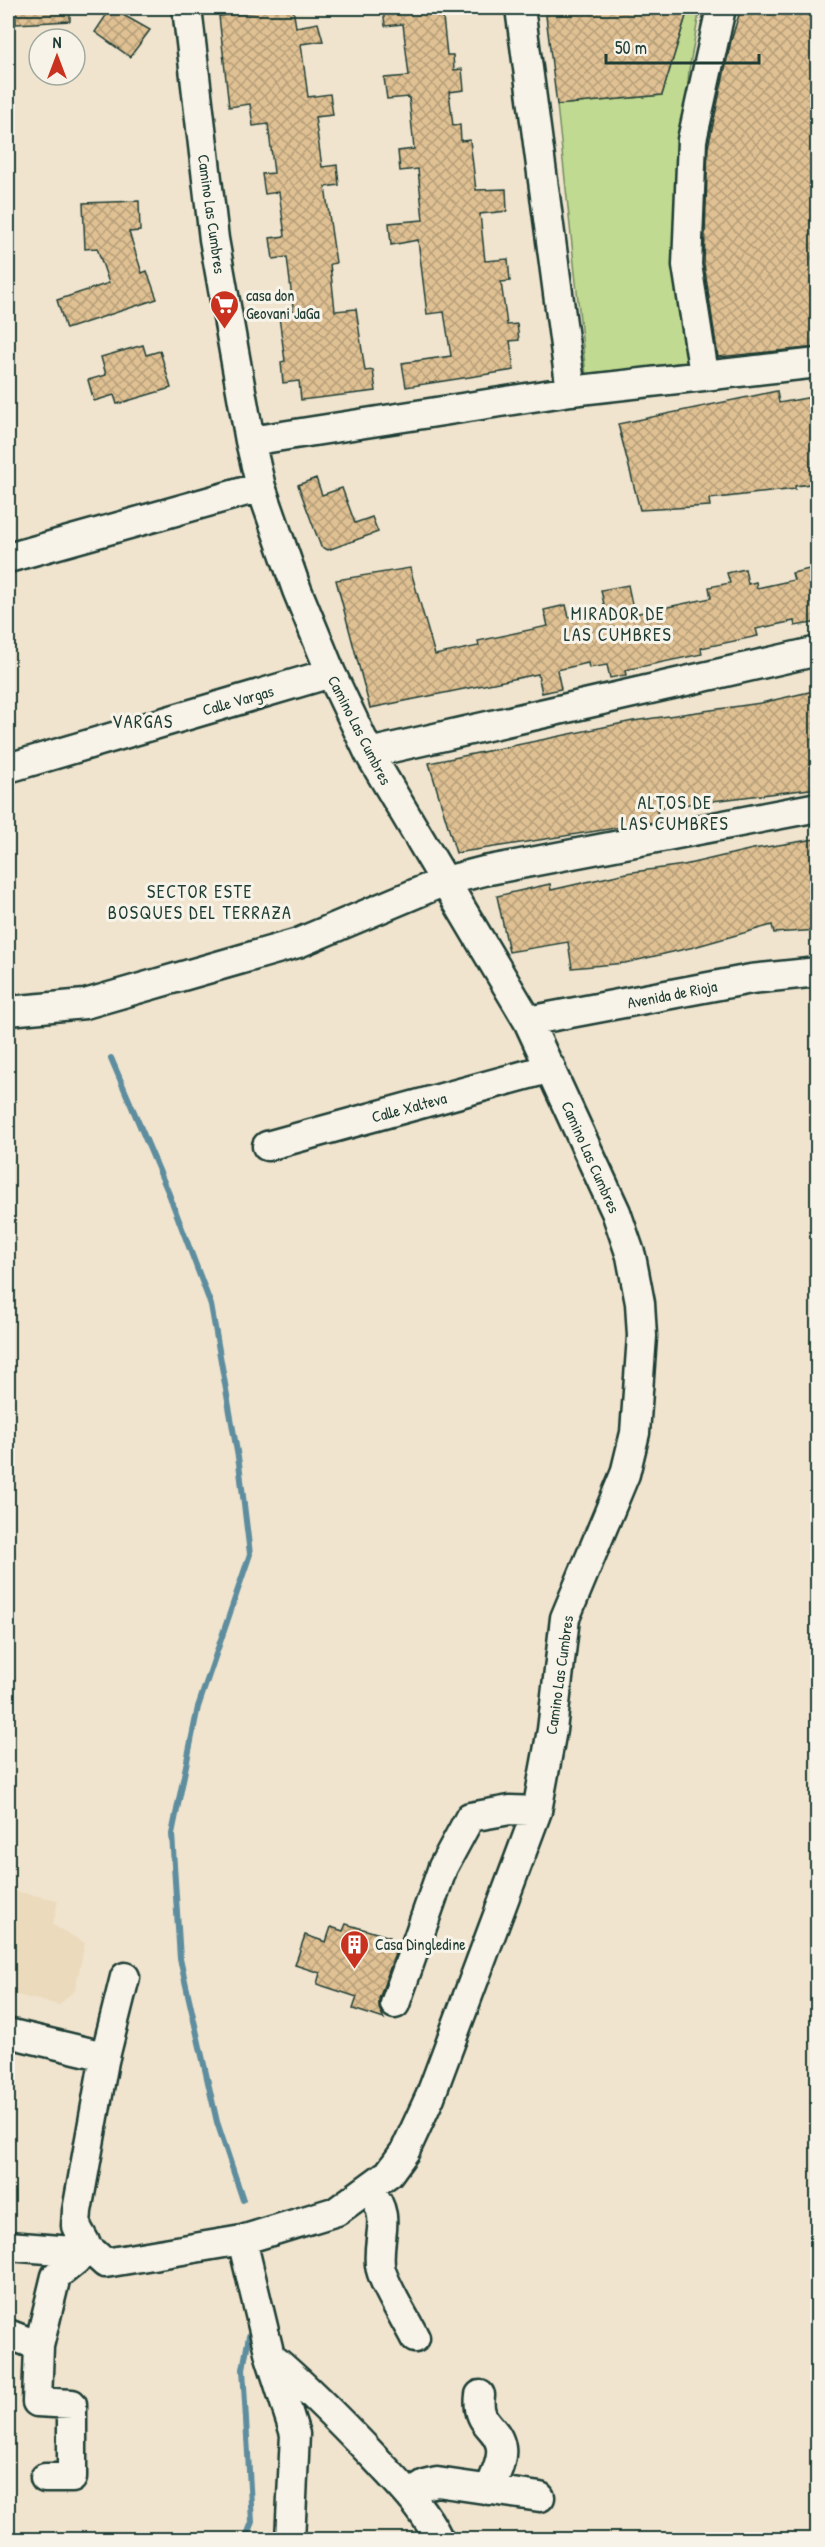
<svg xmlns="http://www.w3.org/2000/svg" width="825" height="2547" viewBox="0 0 825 2547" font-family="'Patrick Hand',sans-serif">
  <defs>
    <pattern id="building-cross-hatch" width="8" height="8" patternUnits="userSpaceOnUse" patternTransform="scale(1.5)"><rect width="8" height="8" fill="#e0c193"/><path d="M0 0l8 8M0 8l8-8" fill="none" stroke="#b59e79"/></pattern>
  </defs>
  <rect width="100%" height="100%" fill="#f0e4ce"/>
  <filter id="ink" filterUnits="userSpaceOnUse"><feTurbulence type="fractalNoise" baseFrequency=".0167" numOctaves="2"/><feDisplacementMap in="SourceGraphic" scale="12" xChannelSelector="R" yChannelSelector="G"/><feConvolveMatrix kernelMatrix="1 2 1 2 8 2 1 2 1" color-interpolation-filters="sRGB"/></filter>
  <g filter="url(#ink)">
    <path fill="#ebdabc" d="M 8,1890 L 58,1900 L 53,1925 L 85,1943 L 75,1990 L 59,2005 L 8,1993 Z"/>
    <path fill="#c1da91" stroke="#708c62" stroke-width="1.5" d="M 685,8 L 700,8 L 689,70 L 679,192 L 693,361 L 586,375 L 557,105 L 662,95 L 686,16 Z"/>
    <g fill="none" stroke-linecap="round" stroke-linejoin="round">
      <path stroke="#5d8d9e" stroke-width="6" d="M 111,1058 L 169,1194 L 211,1305 L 239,1463 L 250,1554 L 198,1707 L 172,1834 L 180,1959 L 217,2122 L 243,2200
        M 245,2540 L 252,2522 L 243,2369 L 249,2336"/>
    </g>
    <path fill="url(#building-cross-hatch)" stroke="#1f3d34" stroke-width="1.5" d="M 15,8 L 70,8 L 70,21 L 16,24 Z
      M 111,8 L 150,30 L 130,57 L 95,32 Z
      M 252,8 L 293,8 L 296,27 L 318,23 L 323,41 L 301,44 L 308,97 L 330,94 L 333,115 L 315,117 L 322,167 L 337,165 L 339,185 L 325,187 L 336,263 L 330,264 L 335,311 L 356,309 L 365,371 L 373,370 L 376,391 L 301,400 L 299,381 L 283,383 L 281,362 L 285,361 L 279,317 L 294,315 L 287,257 L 273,259 L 270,238 L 285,236 L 279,192 L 265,194 L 262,174 L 274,173 L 268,124 L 253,126 L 250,104 L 229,107 L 219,16 L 252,12 Z
      M 383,8 L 442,8 L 447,55 L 453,55 L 454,70 L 462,69 L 464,90 L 449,92 L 453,126 L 460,125 L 461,141 L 470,140 L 476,190 L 506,189 L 507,211 L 480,214 L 485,261 L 508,259 L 510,281 L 501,282 L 507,325 L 517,324 L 519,340 L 510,341 L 514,370 L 406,387 L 402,363 L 451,356 L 444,312 L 427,314 L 418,240 L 391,245 L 389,223 L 423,220 L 418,169 L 400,171 L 398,151 L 414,149 L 409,97 L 387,99 L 384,78 L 409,76 L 403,24 L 385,26 Z
      M 545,8 L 685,8 L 686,16 L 662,95 L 557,105 Z
      M 741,8 L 818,8 L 818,347 L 718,357 L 704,264 L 708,147 L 731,41 Z
      M 139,201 L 140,231 L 129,232 L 142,273 L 147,271 L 157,299 L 66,329 L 57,300 L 109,283 L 97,248 L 85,249 L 83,203 Z
      M 143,345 L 146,355 L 160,351 L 171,388 L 117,404 L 114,395 L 94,401 L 88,380 L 106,375 L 101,357 Z
      M 777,391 L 779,403 L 818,396 L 818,483 L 795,486 L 795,489 L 709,499 L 710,506 L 640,510 L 618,424 Z
      M 316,478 L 322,495 L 342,488 L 355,523 L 372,517 L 378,532 L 328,550 L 321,547 L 298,485 Z
      M 818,567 L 818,622 L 795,626 L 794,621 L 756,629 L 758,636 L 701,648 L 702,654 L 625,670 L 626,675 L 610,678 L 607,665 L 589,668 L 588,663 L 557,670 L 561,689 L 542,693 L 538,674 L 370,708 L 336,580 L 410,568 L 435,655 L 479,646 L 478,641 L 548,626 L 544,610 L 566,605 L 569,617 L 605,609 L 601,590 L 628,585 L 634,614 L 711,598 L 709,587 L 730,583 L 727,573 L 745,569 L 748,584 L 756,582 L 757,588 L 794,580 L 792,573 Z
      M 818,690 L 818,788 L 656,808 L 660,821 L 456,853 L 429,763 L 633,721 L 761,703 Z
      M 816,839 L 818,930 L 774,933 L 772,925 L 694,947 L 625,963 L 572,968 L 568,942 L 509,952 L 497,896 L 550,884 L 551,890 L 626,873 L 684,865 L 753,849 Z
      M 346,1924 L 390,1937 L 387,1945 L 397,1948 L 379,1999 L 379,2008 L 384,2019 L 353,2009 L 357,1997 L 317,1984 L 320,1973 L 295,1965 L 305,1935 L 326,1942 L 331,1927 L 343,1931 Z"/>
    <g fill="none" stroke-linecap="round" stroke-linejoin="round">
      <defs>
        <path id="minor" d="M 520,8 L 571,391
          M 704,374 L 687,265 L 692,140 L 721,8
          M 250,441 L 571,391 L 818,363
          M 8,558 L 261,487
          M 369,753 L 818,651
          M 8,768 L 331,673
          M 8,1011 L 85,1004 L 298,943 L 445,881 L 484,871 L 818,807
          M 528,1021 L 751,979 L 818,972
          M 267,1146 L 551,1068
          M 395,2004 L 443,1867 L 470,1817 L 510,1810 L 537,1811
          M 8,2033 L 96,2054 L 104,2061 L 77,2211 L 76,2226 L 85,2242
          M 104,2061 L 125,1977
          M 369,2189 C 393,2219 377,2233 380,2265 C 381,2280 407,2322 415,2338
          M 242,2240 L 270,2356 L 295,2434 L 290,2540
          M 8,2246 L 73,2251
          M 94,2253 L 105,2263 L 242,2240 L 337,2211 L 389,2173 L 405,2151 L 430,2097 L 537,1811 L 552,1730 L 565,1618 L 625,1474 L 635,1433 L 642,1336 L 640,1303 L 631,1256 L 616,1212 L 528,1021 L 369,753 L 331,673 L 297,590 L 261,487 L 250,441 L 214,239 L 187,8
          M 8,2334 L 39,2346
          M 270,2356 C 308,2388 342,2423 376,2459 C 401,2486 423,2507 439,2540
          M 480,2395 C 476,2427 498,2425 501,2448 C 503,2462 494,2477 489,2490
          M 45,2478 L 72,2478 L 72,2404 L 37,2402 L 39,2346 L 56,2276 L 76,2260
          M 409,2495 L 425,2485 L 437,2482 L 540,2497"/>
      </defs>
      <use href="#minor" stroke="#1f3d34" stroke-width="33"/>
      <use href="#minor" stroke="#f7f3e8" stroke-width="28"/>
    </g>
  </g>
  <defs>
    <symbol id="supermarket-pin" viewBox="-11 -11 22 30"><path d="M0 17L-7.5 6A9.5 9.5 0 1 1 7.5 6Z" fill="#c8321e" stroke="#f7f3e8"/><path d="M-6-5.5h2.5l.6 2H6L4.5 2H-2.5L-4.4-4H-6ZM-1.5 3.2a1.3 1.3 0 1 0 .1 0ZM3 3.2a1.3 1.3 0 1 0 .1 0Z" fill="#fff"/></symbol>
    <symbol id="building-pin" viewBox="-11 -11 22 30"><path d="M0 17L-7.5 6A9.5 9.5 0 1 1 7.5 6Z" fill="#c8321e" stroke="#f7f3e8"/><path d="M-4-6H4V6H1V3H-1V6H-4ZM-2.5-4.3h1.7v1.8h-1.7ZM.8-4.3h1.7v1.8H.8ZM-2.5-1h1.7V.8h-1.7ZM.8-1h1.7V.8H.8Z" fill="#fff"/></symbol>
  </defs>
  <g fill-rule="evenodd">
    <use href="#supermarket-pin" x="208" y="288" width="33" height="45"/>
    <use href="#building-pin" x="338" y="1928" width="33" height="45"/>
  </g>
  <g text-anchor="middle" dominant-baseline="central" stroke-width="6" stroke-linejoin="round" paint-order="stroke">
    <g font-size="16" fill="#1f3d34" stroke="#f7f3e8">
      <text transform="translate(212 214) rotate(82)">Camino Las Cumbres</text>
      <text transform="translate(238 700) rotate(-16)">Calle Vargas</text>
      <text transform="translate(360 730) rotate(63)">Camino Las Cumbres</text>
      <text transform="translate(672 994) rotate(-11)">Avenida de Rioja</text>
      <text transform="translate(409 1107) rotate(-15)">Calle Xalteva</text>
      <text transform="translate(591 1157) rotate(66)">Camino Las Cumbres</text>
      <text transform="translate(559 1675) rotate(-82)">Camino Las Cumbres</text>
    </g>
    <g font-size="16" fill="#1f3d34" stroke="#f7f3e8" text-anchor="start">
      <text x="246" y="295">casa don<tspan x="246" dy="18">Geovani JaGa</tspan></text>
      <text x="375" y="1944">Casa Dingledine</text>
    </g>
    <g font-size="18" letter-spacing="1.5" fill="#1f3d34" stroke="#f7f3e8">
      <text x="618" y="613">MIRADOR DE<tspan x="618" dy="21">LAS CUMBRES</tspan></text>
      <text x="143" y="721">VARGAS</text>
      <text x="675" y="802">ALTOS DE<tspan x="675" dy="21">LAS CUMBRES</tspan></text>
      <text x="200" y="891">SECTOR ESTE<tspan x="200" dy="21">BOSQUES DEL TERRAZA</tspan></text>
    </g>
  </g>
  <rect width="825" height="2547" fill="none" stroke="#f7f3e8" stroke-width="30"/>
  <rect x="15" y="15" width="795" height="2517" fill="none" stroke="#1f3d34" stroke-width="2" filter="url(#ink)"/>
  <g transform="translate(57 57)"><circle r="28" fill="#f7f3e8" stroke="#a1aaa0" stroke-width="1.5"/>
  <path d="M0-4.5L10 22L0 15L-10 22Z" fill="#c8321e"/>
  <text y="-9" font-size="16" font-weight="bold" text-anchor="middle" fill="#1f3d34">N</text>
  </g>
  <path d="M606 54v9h153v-9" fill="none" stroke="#1f3d34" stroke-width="3"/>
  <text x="615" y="54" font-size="18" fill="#1f3d34" stroke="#f7f3e8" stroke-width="4.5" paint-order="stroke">50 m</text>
</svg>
